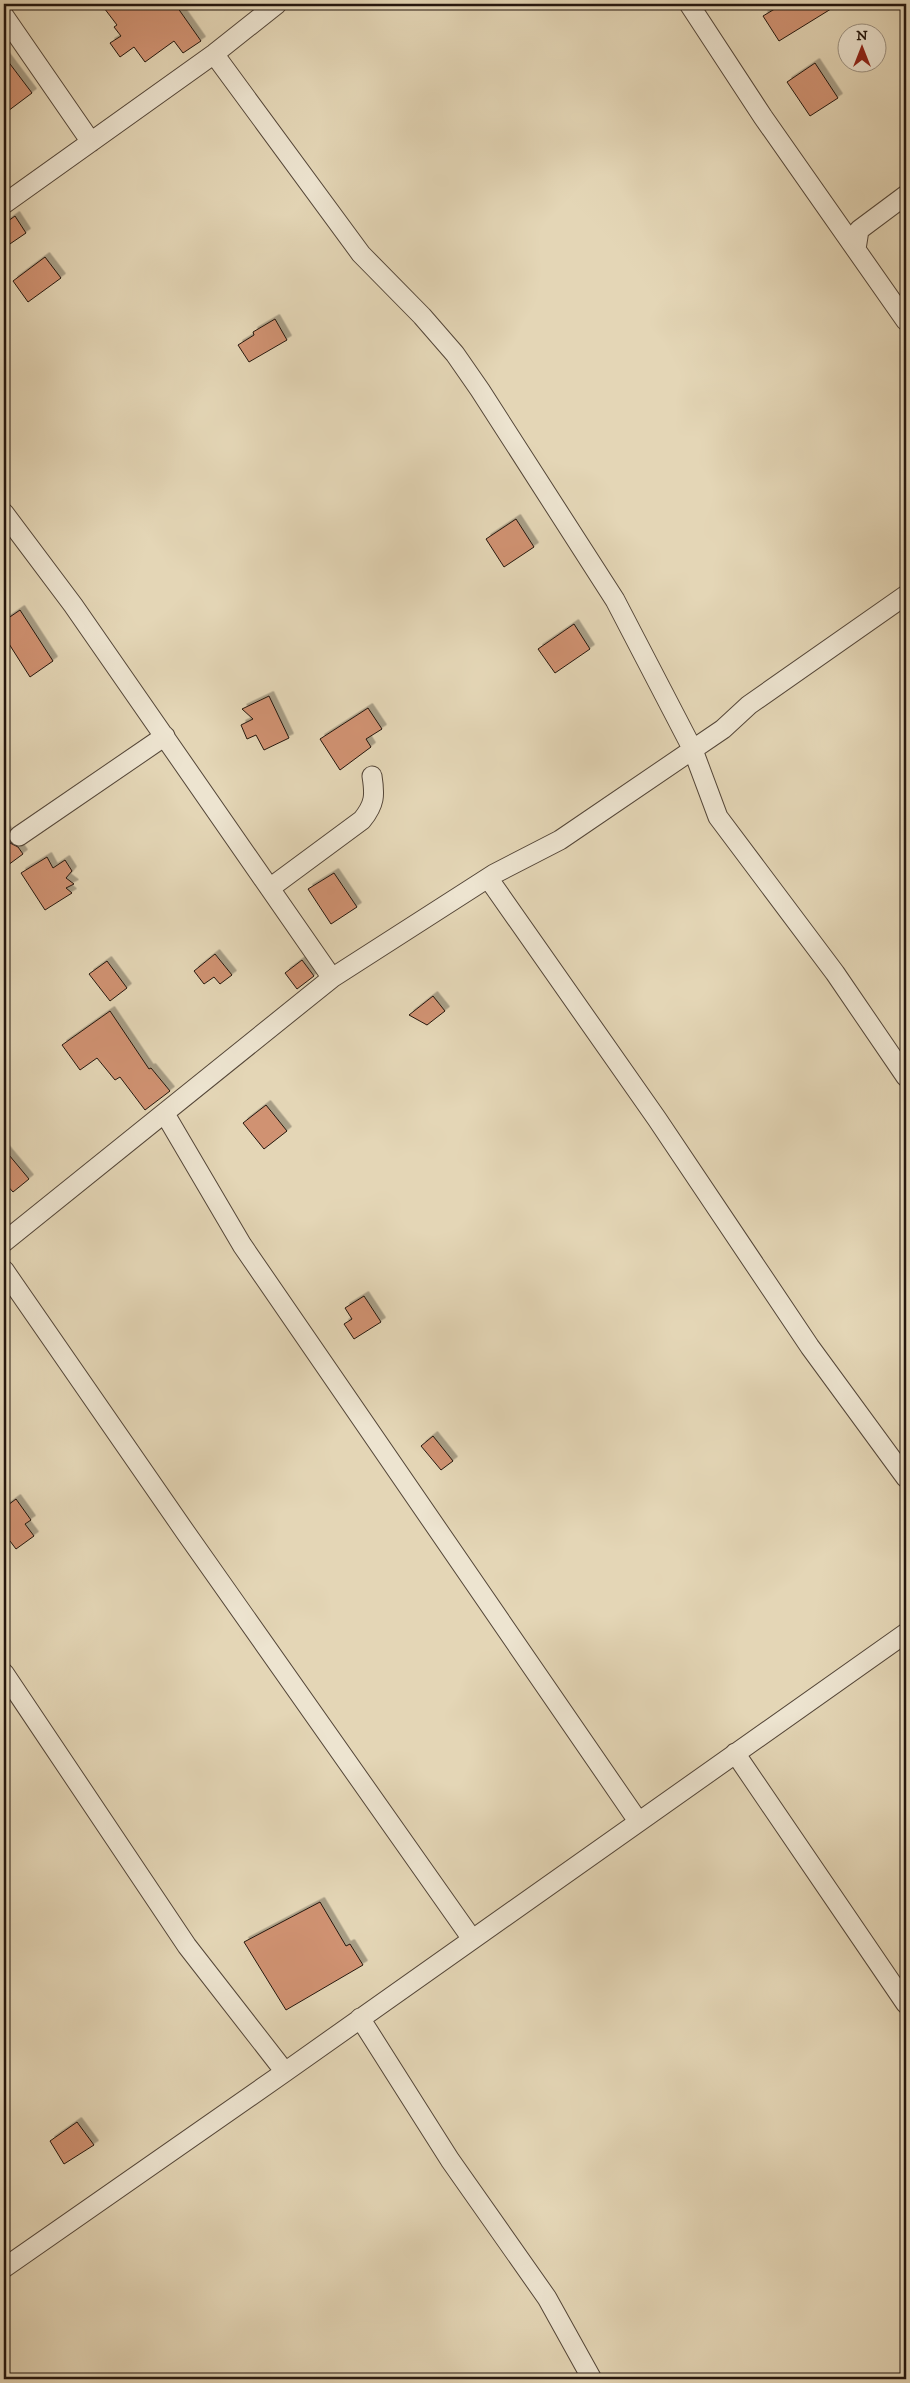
<svg xmlns="http://www.w3.org/2000/svg" width="910" height="2383" viewBox="0 0 910 2383" font-family="'IM FELL DW Pica',serif">
  <defs>
    <filter id="shadow"><feDropShadow dx="4.5" dy="-4.5" stdDeviation="0" flood-color="#0004"/></filter>
  </defs>
  <rect width="100%" height="100%" fill="#e4d6b6"/>
  <filter id="stains"><feTurbulence type="fractalNoise" baseFrequency=".004" numOctaves="4"/><feColorMatrix values="0 0 0 0 .2 0 0 0 0 .09 0 0 0 0 .02 0 0 0 .5 -.17"/></filter>
  <radialGradient id="worn" r=".72"><stop offset=".6" stop-color="#630" stop-opacity="0"/><stop offset="1" stop-color="#630" stop-opacity=".3"/></radialGradient>
  <path fill="#d09272" stroke="#24160e" filter="url(#shadow)" d="M 101,4 L 175,4 L 201,41 L 183,53 L 174,41 L 145,62 L 134,47 L 120,57 L 110,43 L 121,36 L 114,27 L 117,25 Z
    M 783,4 L 839,4 L 779,41 L 763,16 Z
    M 4,56 L 32,93 L 4,114 Z
    M 815,63 L 838,98 L 810,116 L 787,82 Z
    M 15,216 L 26,233 L 4,248 L 4,224 Z
    M 45,257 L 61,278 L 28,302 L 13,281 Z
    M 275,319 L 287,340 L 249,362 L 238,345 L 254,335 L 253,332 Z
    M 516,519 L 534,547 L 504,567 L 486,539 Z
    M 20,610 L 53,661 L 30,677 L 4,636 L 4,621 Z
    M 574,624 L 590,649 L 555,673 L 538,649 Z
    M 269,696 L 289,738 L 264,750 L 256,735 L 247,739 L 241,725 L 253,719 L 242,709 Z
    M 368,708 L 382,729 L 366,739 L 371,747 L 340,770 L 320,739 Z
    M 4,828 L 8,834 L 10,843 L 18,847 L 23,854 L 4,868 Z
    M 47,857 L 53,868 L 65,860 L 72,871 L 66,878 L 74,884 L 66,888 L 72,893 L 45,910 L 21,873 Z
    M 334,873 L 357,907 L 331,924 L 308,889 Z
    M 215,954 L 232,975 L 220,984 L 214,977 L 204,984 L 194,971 Z
    M 302,960 L 314,976 L 297,989 L 285,973 Z
    M 107,961 L 127,988 L 110,1001 L 89,974 Z
    M 433,996 L 445,1011 L 427,1025 L 409,1015 Z
    M 110,1011 L 149,1069 L 151,1068 L 170,1091 L 145,1110 L 120,1077 L 115,1080 L 97,1058 L 80,1070 L 62,1045 Z
    M 266,1105 L 287,1131 L 264,1149 L 243,1123 Z
    M 4,1149 L 29,1179 L 13,1192 L 4,1182 Z
    M 364,1296 L 381,1322 L 354,1339 L 344,1324 L 352,1319 L 345,1308 Z
    M 433,1436 L 453,1461 L 441,1470 L 421,1446 Z
    M 16,1499 L 31,1520 L 25,1524 L 34,1536 L 16,1549 L 10,1541 L 4,1545 L 4,1508 Z
    M 320,1902 L 346,1946 L 350,1944 L 363,1965 L 286,2010 L 244,1942 Z
    M 77,2122 L 94,2145 L 64,2164 L 50,2141 Z"/>
  <g fill="none" stroke-linecap="round" stroke-linejoin="round">
    <defs>
      <path id="minor" d="M 689,4 L 763,117 L 906,321
        M 4,16 L 91,142
        M 214,54 L 361,254 L 422,316 L 455,354 L 480,390 L 615,600 L 693,750 L 718,817 L 835,973 L 906,1077
        M 4,204 L 214,54 L 277,4
        M 856,249 L 859,230 L 906,195
        M 4,513 L 73,605 L 332,978
        M 19,836 L 165,736
        M 488,878 L 657,1119 L 810,1347 L 906,1478
        M 270,888 L 362,820 C 375,804 375,795 372,776
        M 165,1114 L 242,1245 L 638,1821
        M 4,1242 L 332,978 L 494,874 L 560,840 L 723,729 L 749,705 L 906,595
        M 4,1270 L 186,1533 L 472,1939
        M 4,1673 L 187,1946 L 285,2072
        M 735,1753 L 906,2004
        M 360,2018 L 450,2160 L 547,2298 L 592,2379
        M 4,2268 L 285,2072 L 906,1633"/>
    </defs>
    <use href="#minor" stroke="#544638" stroke-width="21"/>
    <use href="#minor" stroke="#ede4d0" stroke-width="19"/>
  </g>
  <rect width="910" height="2383" fill="none" stroke="#e4d6b6" stroke-width="20"/>
  <rect x="5" y="5" width="900" height="2373" fill="none" stroke="#24160e" stroke-width="2.5"/>
  <rect x="10" y="10" width="890" height="2363" fill="none" stroke="#24160e"/>
  <g transform="translate(862 48)"><circle r="24" fill="#ede4d0" stroke="#9d9282"/>
  <path d="M0-4L9 19L0 12L-9 19Z" fill="#8f2418"/>
  <text y="-8" font-size="14" font-weight="bold" text-anchor="middle" fill="#24160e">N</text>
  </g>
  <rect width="100%" height="100%" filter="url(#stains)"/>
  <rect width="100%" height="100%" fill="url(#worn)"/>
</svg>
